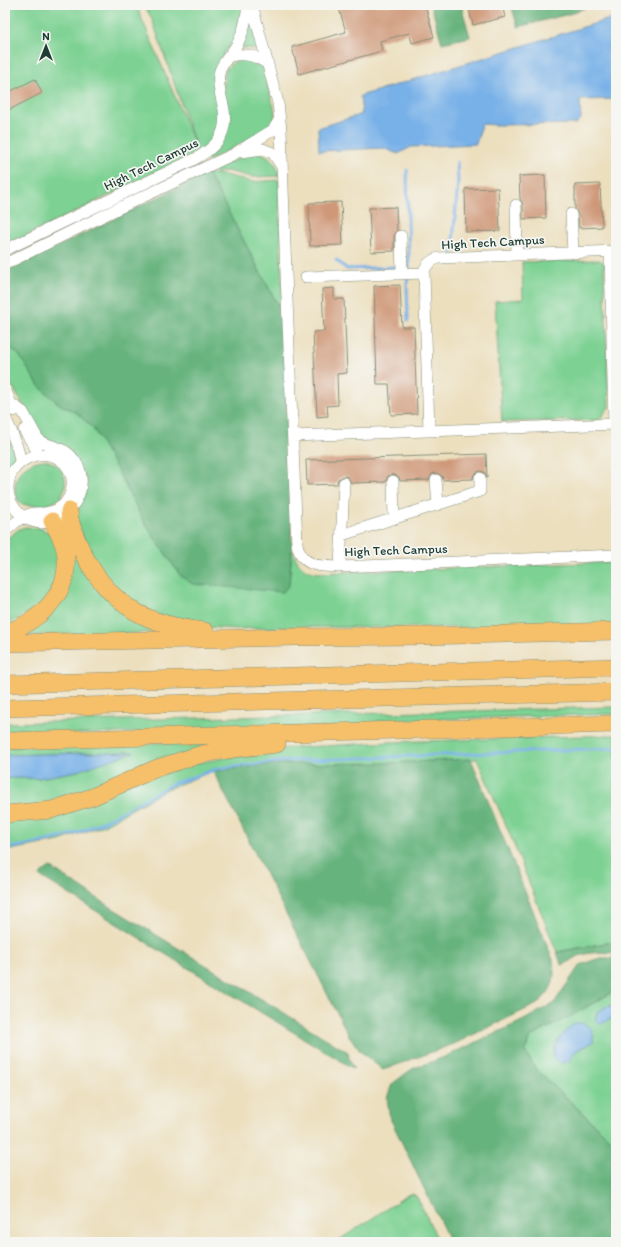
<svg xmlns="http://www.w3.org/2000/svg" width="621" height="1247" viewBox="0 0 621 1247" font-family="Itim,sans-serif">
  <rect width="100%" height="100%" fill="#f6f6f2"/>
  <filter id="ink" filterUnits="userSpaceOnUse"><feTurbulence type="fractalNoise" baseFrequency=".025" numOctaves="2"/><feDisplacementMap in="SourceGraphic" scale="8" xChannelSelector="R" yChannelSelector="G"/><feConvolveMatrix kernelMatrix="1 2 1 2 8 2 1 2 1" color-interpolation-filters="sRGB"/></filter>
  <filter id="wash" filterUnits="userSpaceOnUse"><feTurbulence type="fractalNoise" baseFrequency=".012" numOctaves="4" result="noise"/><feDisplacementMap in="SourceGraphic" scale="16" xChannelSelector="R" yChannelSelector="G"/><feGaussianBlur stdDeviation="0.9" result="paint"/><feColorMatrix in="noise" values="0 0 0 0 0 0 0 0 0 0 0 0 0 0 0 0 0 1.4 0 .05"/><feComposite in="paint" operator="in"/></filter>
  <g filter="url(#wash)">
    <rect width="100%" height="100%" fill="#ecdfbe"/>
    <path fill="#7dd193" stroke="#4e8764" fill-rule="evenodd" d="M 5,5 L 136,5 L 195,144 L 152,19 L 144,5 L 243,5 L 240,22 L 233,42 L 223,54 L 220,114 L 217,131 L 210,145 L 198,152 L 5,246 L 5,239 L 9,237 L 5,229 Z
      M 251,21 L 260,51 L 250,48 L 240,48 Z
      M 245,58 L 260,64 L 264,69 L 275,112 L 274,121 L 269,129 L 208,161 L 206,156 L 216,150 L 226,69 C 232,63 237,59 245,58 Z
      M 259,152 C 271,157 277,163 279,176 L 252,177 L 227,171 L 216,173 L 214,170 L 250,153 Z
      M 208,173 L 229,176 L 252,182 L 279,180 L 283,315 Z
      M 599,260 L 604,263 L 609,407 L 599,420 L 502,422 L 495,301 L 523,299 L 522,262 Z
      M 5,343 L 19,355 L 39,386 L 59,404 L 77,413 L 93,428 L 119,473 L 144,522 L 180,575 L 289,585 L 292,548 C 296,563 303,572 319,573 L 616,562 L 616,626 L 548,628 L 288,627 L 237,629 L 206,627 L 148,615 L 94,567 L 75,514 L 85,494 L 86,477 L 44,438 L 39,432 L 5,374 Z
      M 5,430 L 15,453 L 14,461 L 5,478 Z
      M 45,460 C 75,466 72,509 35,505 C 32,505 26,506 23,504 C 20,503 18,500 17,497 C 9,478 26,460 45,460 Z
      M 25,527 L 40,528 L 51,534 L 58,544 L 60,575 L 48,601 L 5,627 L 5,540 L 19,529 Z
      M 67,537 L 89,572 L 176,632 L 5,636 L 45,616 Z
      M 616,707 L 616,714 L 377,721 L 377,726 L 5,736 L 5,723 Z
      M 616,735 L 616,942 L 606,943 L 557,952 L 506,825 L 477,759 L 213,771 L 167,789 L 104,825 L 59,841 L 5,851 L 5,819 L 160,770 L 272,749 L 391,742 Z
      M 232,741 L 232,745 L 50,806 L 5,811 L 5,778 L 39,778 L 77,771 L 132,752 L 5,755 L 5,747 Z
      M 616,990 L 616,1006 L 609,1006 L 603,1023 L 606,1020 L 616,1018 L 616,1145 L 535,1068 L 525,1052 L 530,1037 L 569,1017 ZM 559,1038 L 587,1046 L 576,1051 L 553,1056 L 554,1048 Z
      M 409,1194 L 413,1194 L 417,1197 L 439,1242 L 336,1242 Z"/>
    <path fill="#66b37d" stroke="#427858" d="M 431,5 L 461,5 L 470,37 L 442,43 Z
      M 511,5 L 587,5 L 587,7 L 569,14 L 518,27 Z
      M 208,173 L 283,315 L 292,548 L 289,585 L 283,592 L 192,584 L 180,575 L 144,522 L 119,473 L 93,428 L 77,413 L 59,404 L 39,386 L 19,355 L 5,343 L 5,272 Z
      M 471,759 L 553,960 C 556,981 553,990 537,1004 L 456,1043 L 383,1070 L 360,1051 L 348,1034 L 213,771 L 276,764 L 391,763 Z
      M 50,867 L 109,906 L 348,1052 L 349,1058 L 354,1069 L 170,957 L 40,876 L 42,873 Z
      M 616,942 L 616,953 C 595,952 581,951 564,965 L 561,964 L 557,952 L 606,943 Z
      M 600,958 L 616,958 L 616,990 L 569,1017 L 530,1037 L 525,1051 L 535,1068 L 616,1145 L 616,1242 L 450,1242 L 390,1118 L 387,1098 L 392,1084 L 412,1069 L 442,1058 L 524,1020 L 554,1003 L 580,965 Z"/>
    <path fill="#78b1e8" stroke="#4c778e" d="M 616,17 L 616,99 L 580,100 L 581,119 L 576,124 L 496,125 L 482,124 L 476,144 L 411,147 L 398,154 L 383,148 L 319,151 L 318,128 L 362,114 L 360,96 Z
      M 134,752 L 77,771 L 39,778 L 5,778 L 5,755 Z
      M 609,1006 L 616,1006 L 616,1018 C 608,1018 606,1023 600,1024 L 596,1021 C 595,1011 600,1009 609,1006 Z
      M 575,1023 C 588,1022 595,1029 593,1042 C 588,1046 582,1046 578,1050 C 569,1056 575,1062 560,1063 L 553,1056 C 555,1041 563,1032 575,1023 Z"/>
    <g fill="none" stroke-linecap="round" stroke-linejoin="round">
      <path stroke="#78b1e8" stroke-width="3" d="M 407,170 L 409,267 L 407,284 L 408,321
        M 452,253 L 458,182 L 457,162
        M 336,260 L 347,269 L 399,267
        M 5,849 L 47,841 L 77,833 L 105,821 L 172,784 L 220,768 L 286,761 L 616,748"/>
    </g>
    <g id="blocks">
      <path fill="#cf9878" d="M 338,5 L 425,5 L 434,37 L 412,43 L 409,33 L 380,41 L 382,51 L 299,74 L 292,47 L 346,32 Z
        M 468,5 L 502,5 L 505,17 L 473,25 Z
        M 35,79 L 42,93 L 9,110 L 5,103 L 5,94 Z
        M 545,175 L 546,218 L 523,219 L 523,204 L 520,199 L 519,176 Z
        M 600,184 L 602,227 L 579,228 L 578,214 L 575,209 L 575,185 Z
        M 498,188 L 500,231 L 466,232 L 465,189 Z
        M 341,202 L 343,245 L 310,246 L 309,203 Z
        M 396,207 L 397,231 L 394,236 L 394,251 L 371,252 L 369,208 Z
        M 400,285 L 402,327 L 414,327 L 417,414 L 391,415 L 389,384 L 377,384 L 374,286 Z
        M 334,288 L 334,299 L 344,299 L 347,373 L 337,374 L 338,405 L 327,406 L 328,416 L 317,417 L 313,332 L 324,331 L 322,289 Z
        M 486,454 L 487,478 L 484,472 L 480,471 L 474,474 L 473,479 L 443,480 L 442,476 L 436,473 L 432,474 L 429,480 L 400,481 L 399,477 L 392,474 L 387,477 L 386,482 L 351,483 L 348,477 L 344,476 L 338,479 L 337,484 L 307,485 L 306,460 Z"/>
    </g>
  </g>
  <g filter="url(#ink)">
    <use href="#blocks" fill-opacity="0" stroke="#868e79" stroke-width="1"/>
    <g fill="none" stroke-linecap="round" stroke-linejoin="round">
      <defs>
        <path id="minor" d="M 252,5 L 278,103 L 281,130 L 286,274 L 297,544 C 302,568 321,566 340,567 L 616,555
          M 229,56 C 246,53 254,55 268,64
          M 242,152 L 263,149 L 273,153 L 282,167
          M 516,205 L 517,255
          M 571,214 L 573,252
          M 401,236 L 402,273
          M 5,250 L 193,160 C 214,149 228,136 224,110 C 222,98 217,87 219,74 C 221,63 231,55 236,46 C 244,33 246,19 248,5
          M 610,251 L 614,424
          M 5,264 L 117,209 L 234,154 L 273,130 L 280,119
          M 306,277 L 424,273
          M 5,389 L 14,411
          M 5,417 C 11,431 19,447 20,462
          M 24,430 L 40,455
          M 429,431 L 424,273 C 425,265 430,261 438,258 L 616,251
          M 293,436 L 616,424
          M 436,480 L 438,505
          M 393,481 L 394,519
          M 5,531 C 13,525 20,517 30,514 C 34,512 40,513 45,513 C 55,512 64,507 69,497 C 82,468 53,444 26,459 C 15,465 8,476 8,489 C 8,499 14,509 21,515 C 57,544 103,486 70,455 C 61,446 48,447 38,439 L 23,412 L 13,405
          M 342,535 L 480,491 L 480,478
          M 340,567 L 344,483"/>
        <path id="highway" d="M 69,511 C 70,527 78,543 85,557 C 113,608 148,625 205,631
          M 5,633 C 41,621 73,591 65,550 C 63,539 57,530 52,521
          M 5,643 L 294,637 L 426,636 L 616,631
          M 5,684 L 616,667
          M 5,708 L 616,692
          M 5,741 L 616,724
          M 5,814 L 51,810 L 92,797 L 157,768 L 202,754 L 233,749 L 277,744"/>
      </defs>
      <use href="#minor" stroke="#868e79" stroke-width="12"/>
      <use href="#highway" stroke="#868e79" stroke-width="18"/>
      <use href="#minor" stroke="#fff" stroke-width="11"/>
      <use href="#highway" stroke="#f6c06b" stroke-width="17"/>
    </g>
  </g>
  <g text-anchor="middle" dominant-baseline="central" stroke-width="3.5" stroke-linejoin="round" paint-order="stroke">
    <g font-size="13" fill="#1f3d34" stroke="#f6f6f2">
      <text transform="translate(151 164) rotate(-26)">High Tech Campus</text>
      <text transform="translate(493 242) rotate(-3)">High Tech Campus</text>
      <text transform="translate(396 550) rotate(-2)">High Tech Campus</text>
    </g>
  </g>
  <rect width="621" height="1247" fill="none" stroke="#f6f6f2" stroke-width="20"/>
  <g transform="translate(46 46)" stroke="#f6f6f2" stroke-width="3" paint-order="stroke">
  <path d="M0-3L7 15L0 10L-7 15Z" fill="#1f3d34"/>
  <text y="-6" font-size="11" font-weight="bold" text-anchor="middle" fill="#1f3d34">N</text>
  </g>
</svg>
